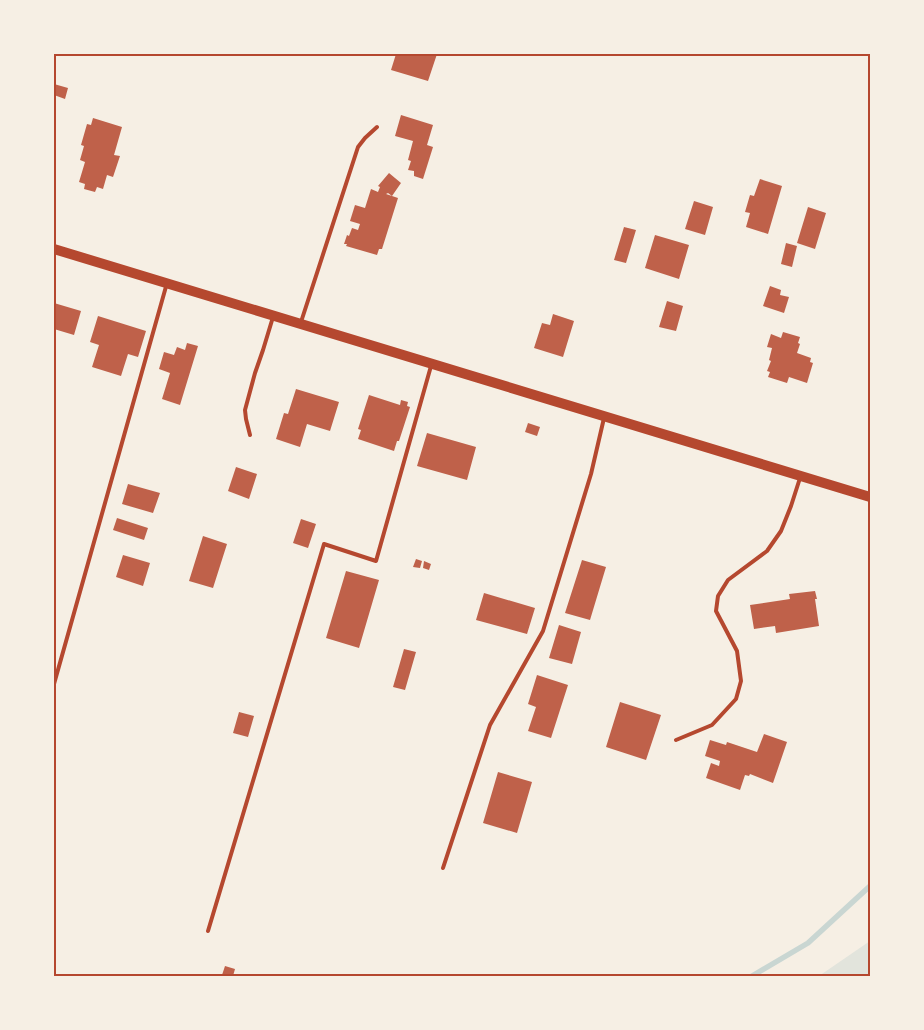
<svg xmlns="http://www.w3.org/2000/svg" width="924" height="1030" viewBox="0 0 924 1030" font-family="'Alegreya Sans',sans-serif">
  <rect width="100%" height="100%" fill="#f6efe4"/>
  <path fill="#e2e4dc" d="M 870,941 L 870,976 L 818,976 L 819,976 Z"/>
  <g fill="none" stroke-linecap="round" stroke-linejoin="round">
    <path stroke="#c9d6d2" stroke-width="5.5" d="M 752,976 L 808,943 L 870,886"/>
  </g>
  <path fill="#bf614a" d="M 396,54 L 437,54 L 428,81 L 391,70 Z
    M 54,84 L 68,88 L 65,99 L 54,95 Z
    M 401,115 L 433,125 L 427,145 L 433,147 L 423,179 L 414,176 L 414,171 L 408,170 L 411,161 L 408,160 L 413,141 L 395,136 Z
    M 93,118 L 122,127 L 114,155 L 120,156 L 113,177 L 107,175 L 103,189 L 97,187 L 95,192 L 84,189 L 85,184 L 79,182 L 85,162 L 80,160 L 84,146 L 81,145 L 87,124 L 91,125 Z
    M 389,173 L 401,183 L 392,196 L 388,193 L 386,194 L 398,198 L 382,249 L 379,249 L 377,255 L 346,246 L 347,244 L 344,244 L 347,235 L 349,236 L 352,228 L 358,230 L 360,224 L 350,221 L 355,205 L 365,208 L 371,189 L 378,192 L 380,187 L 378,186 Z
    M 760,179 L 782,186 L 768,234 L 746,227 L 750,213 L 745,212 L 750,195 L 754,196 Z
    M 694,201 L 713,207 L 705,235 L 685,229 Z
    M 808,207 L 826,213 L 815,249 L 797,243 Z
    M 624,227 L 636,230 L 626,263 L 614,260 Z
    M 655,235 L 689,245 L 679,279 L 645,268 Z
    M 786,243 L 797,246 L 792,267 L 781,264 Z
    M 770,286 L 781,290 L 780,295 L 789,297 L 784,313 L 763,306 Z
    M 667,301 L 683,306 L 676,331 L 659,327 Z
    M 54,303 L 81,311 L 74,335 L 54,329 Z
    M 553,314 L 574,321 L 563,357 L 534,348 L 542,323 L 550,325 Z
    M 98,316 L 146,331 L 138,357 L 128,354 L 121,376 L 92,367 L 99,345 L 90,342 Z
    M 783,332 L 800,337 L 798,343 L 800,344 L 797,353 L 811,358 L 810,362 L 813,363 L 807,383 L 789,377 L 787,383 L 768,377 L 770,372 L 767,371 L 771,361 L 769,360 L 772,348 L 767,347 L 771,334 L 781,338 Z
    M 187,343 L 198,346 L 180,405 L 162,399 L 170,373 L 159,369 L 164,352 L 174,355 L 177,347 L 185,350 Z
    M 296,389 L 339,402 L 330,431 L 307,424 L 300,447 L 276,439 L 284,413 L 288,414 Z
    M 369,395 L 400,405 L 401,400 L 408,402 L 407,406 L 410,407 L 399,441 L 397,441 L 394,451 L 358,439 L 361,430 L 358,429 Z
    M 528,423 L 540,427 L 537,436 L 525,432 Z
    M 427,433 L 476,447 L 467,480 L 417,466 Z
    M 236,467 L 257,474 L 249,499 L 228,491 Z
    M 128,484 L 160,493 L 153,513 L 122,504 Z
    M 117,518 L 148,528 L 144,540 L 113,530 Z
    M 301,519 L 316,524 L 308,548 L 293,543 Z
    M 203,536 L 227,544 L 213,588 L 189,581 Z
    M 123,555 L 150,563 L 143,586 L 116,577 Z
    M 416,559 L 422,561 L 420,568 L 413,567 Z
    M 582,560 L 606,567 L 590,620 L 565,613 Z
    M 424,561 L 431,564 L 429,570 L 423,568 Z
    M 346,571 L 379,580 L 359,648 L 326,638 Z
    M 815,591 L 817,599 L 815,599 L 819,626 L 776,633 L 775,626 L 754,629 L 750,605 L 790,599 L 789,594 Z
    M 484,593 L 535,608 L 527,634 L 476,620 Z
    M 559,625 L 581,632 L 572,664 L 549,658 Z
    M 404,649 L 416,652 L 405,690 L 393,687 Z
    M 537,675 L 568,685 L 551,738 L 528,731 L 536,707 L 528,704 Z
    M 620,702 L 661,715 L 646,760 L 606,747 Z
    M 239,712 L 254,716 L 248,737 L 233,733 Z
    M 764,734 L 787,742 L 773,783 L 750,774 L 749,776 L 745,775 L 740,790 L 706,778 L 711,763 L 719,766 L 720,761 L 705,756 L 710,740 L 726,745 L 727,742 L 757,752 Z
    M 498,772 L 532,782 L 517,833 L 483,823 Z
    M 225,966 L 235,969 L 233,976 L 222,975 Z"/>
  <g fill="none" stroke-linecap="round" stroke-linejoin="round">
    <path stroke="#b5482f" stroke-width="4" d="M 301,322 L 358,147 L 365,138 L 377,127
      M 250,435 L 246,419 L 245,410 L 255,373 L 263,350 L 273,317
      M 54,684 L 167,283
      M 676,740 L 712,725 L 736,699 L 741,681 L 737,651 L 716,611 L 718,596 L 728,580 L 767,551 L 781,531 L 791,506 L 800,478
      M 443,868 L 490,725 L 543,631 L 591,474 L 604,418
      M 208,931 L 324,544 L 376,561 L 431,366"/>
    <path stroke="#b5482f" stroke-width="10" d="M 54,249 L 870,497"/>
  </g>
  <rect width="924" height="1030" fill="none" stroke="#f6efe4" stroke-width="110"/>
  <rect x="55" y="55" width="814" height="920" fill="none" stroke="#b5482f" stroke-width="2"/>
</svg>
